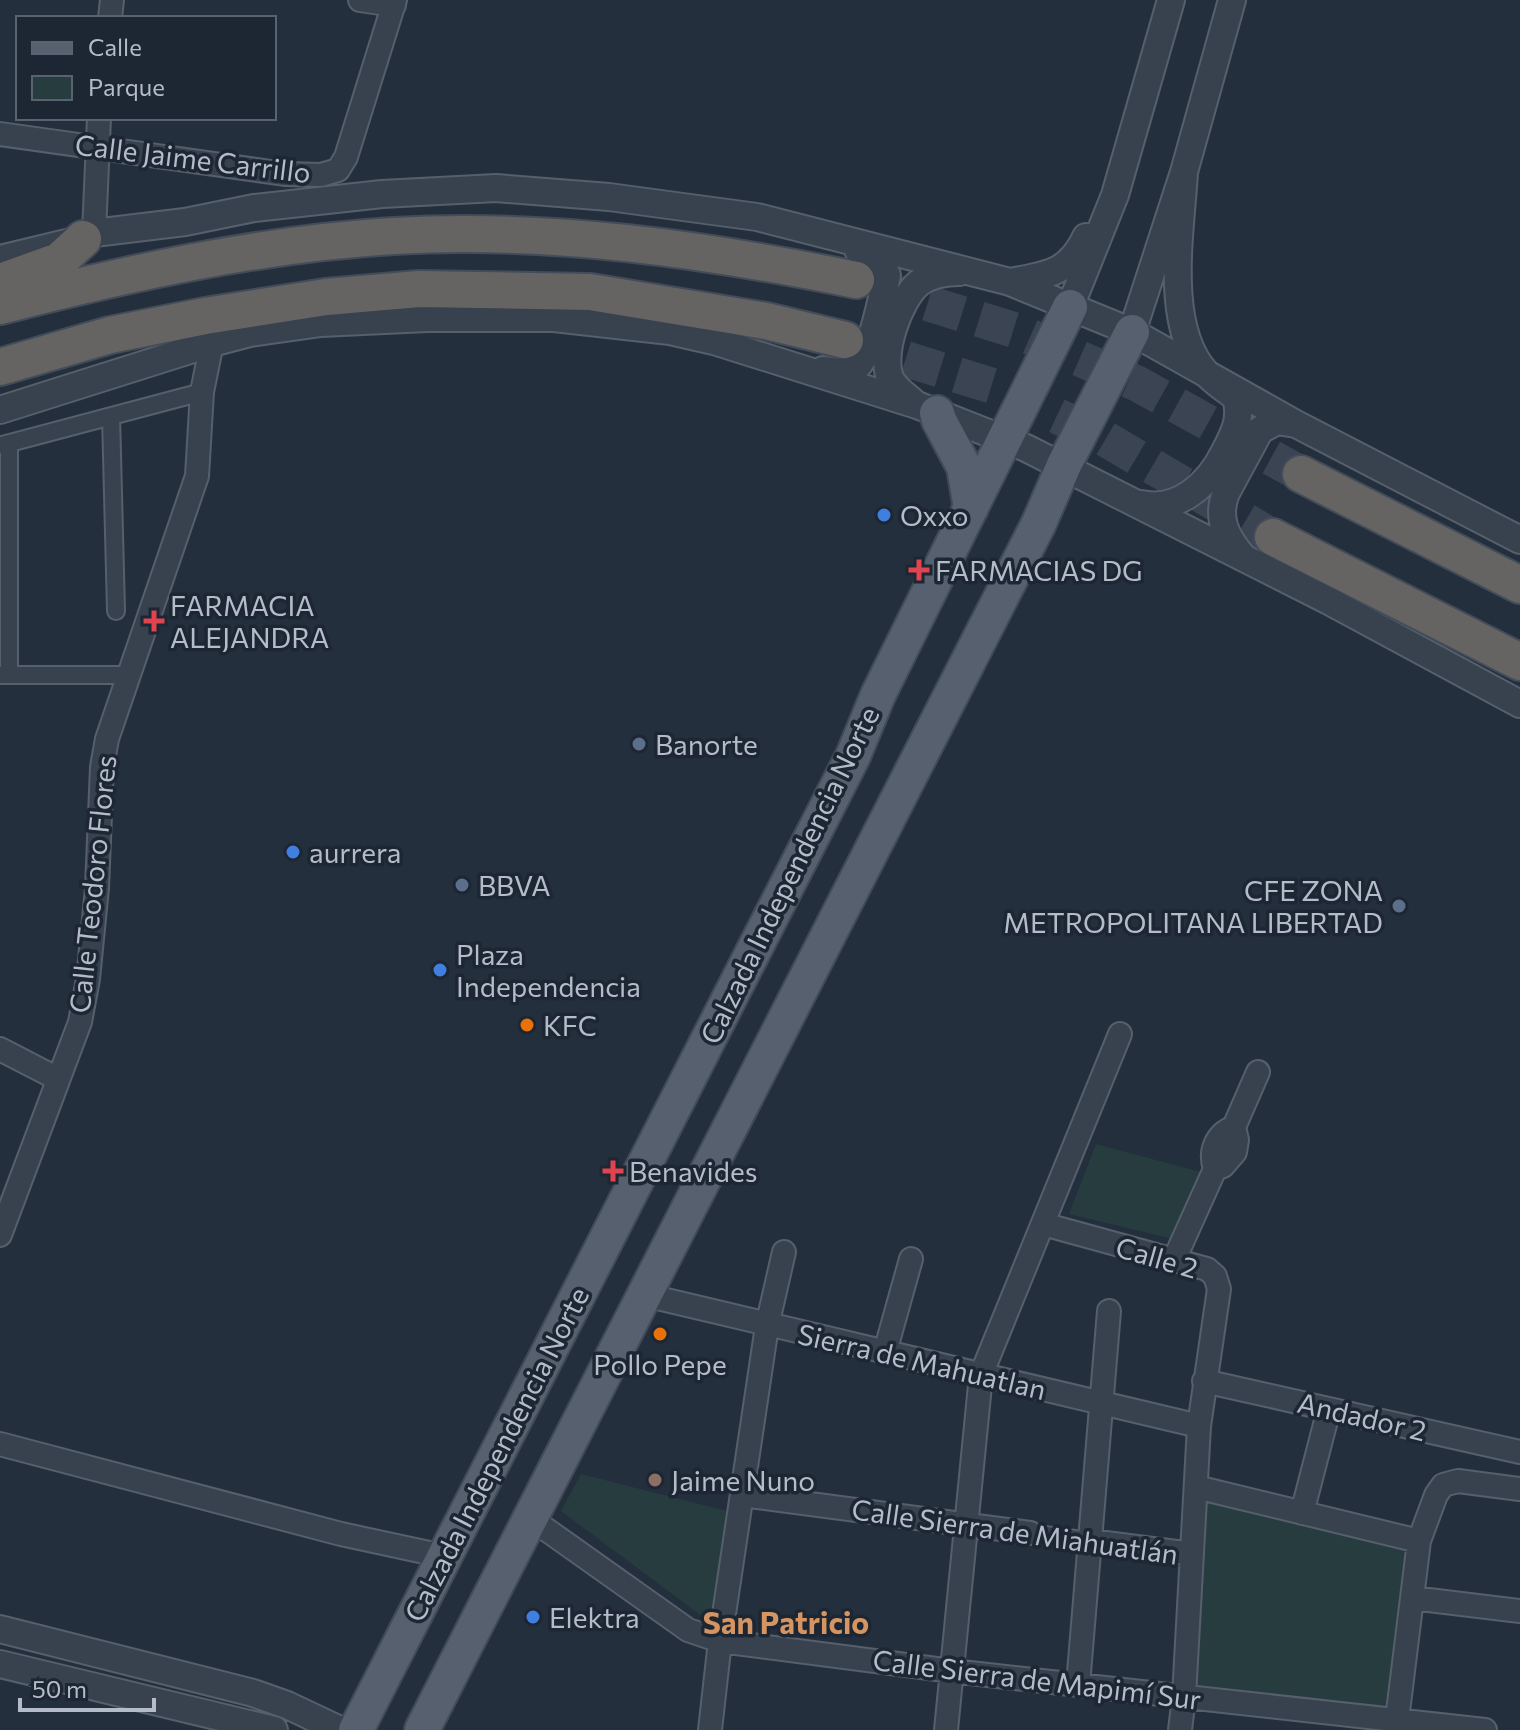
<svg xmlns="http://www.w3.org/2000/svg" width="1520" height="1730" viewBox="0 0 1520 1730" font-family="Commissioner,sans-serif">
  <rect width="100%" height="100%" fill="#242f3e"/>
  <path fill="#263c3f" d="M 1096,1144 L 1201,1172 L 1173,1239 L 1069,1214 Z
    M 581,1474 L 727,1511 L 715,1626 L 561,1511 Z
    M 1196,1487 L 1419,1541 L 1397,1720 L 1184,1697 Z"/>
  <g fill="none" stroke-linecap="round" stroke-linejoin="round">
    <path stroke="#3a4453" stroke-width="36" stroke-dasharray="36 18" stroke-linecap="butt" d="M 876,287 L 1017,331 L 1138,384 L 1301,474
      M 854,343 L 996,387 L 1104,438 L 1273,537"/>
    <defs>
      <path id="pedestrian" d="M 111,416 L 116,611
        M 9,443 L 9,675
        M 2,445 L 202,392
        M 0,675 L 129,675
        M 1030,1533 L 1090,1541"/>
      <path id="minor" d="M 360,0 L 394,5
        M 110,18 L 112,0
        M 0,134 L 285,174 L 321,175 L 338,170 L 346,157 L 395,0
        M 94,233 L 99,118
        M 0,1049 L 58,1079
        M 1215,1169 C 1209,1151 1216,1134 1234,1127
        M 1043,1224 L 1207,1269 L 1215,1276 L 1219,1289 L 1199,1426 L 1184,1697 L 1180,1730
        M 0,1235 L 80,1022 L 88,979 L 97,888 L 102,767 L 107,739 L 197,476 L 202,392 L 212,343
        M 1174,1260 L 1215,1169 L 1223,1166 L 1235,1152 L 1237,1140 L 1234,1127 L 1258,1072
        M 645,1295 L 1199,1426
        M 885,1352 L 911,1259
        M 1204,1381 L 1520,1452
        M 0,1444 L 341,1534 L 443,1556
        M 1196,1487 L 1419,1541
        M 742,1495 L 1030,1533
        M 1302,1513 L 1329,1409
        M 530,1518 L 688,1630 L 720,1641 L 952,1671 L 1485,1730
        M 1090,1541 L 1192,1554
        M 1412,1598 L 1520,1611
        M 1078,1685 L 1109,1311
        M 1397,1720 L 1419,1541 L 1436,1495 L 1443,1485 L 1458,1481 L 1520,1489
        M 710,1730 L 720,1641 L 767,1326 L 784,1252
        M 946,1730 L 981,1375 L 1120,1034"/>
      <path id="tertiary" d="M 0,259 L 83,239 L 94,233 L 185,222 L 254,208 L 382,194 L 496,188 L 609,197 L 757,217 L 1010,282 L 1132,332 L 1296,424 L 1520,540
        M 1010,282 C 1046,275 1069,274 1086,237
        M 1070,307 L 1115,195 L 1171,0
        M 1132,332 L 1184,172 L 1232,0
        M 823,370 C 833,371 846,374 854,369 C 870,361 883,293 887,275 L 876,260 L 858,250
        M 913,402 C 905,395 896,389 891,380 C 879,356 899,299 919,283 C 931,274 946,272 960,272
        M 0,410 L 212,343 L 250,333 L 321,323 L 427,318 L 554,318 L 670,331 L 714,341 L 917,405 L 1026,448 L 1329,601 L 1520,704
        M 1141,504 C 1179,512 1209,484 1225,451 C 1235,432 1242,418 1236,397 C 1226,390 1214,382 1206,373 C 1163,326 1181,230 1184,172
        M 1242,556 C 1226,537 1216,518 1226,493 L 1260,430 L 1277,421 L 1296,424
        M 0,1629 L 253,1693 L 287,1705 L 340,1730
        M 0,1664 L 274,1730"/>
      <path id="primary" d="M 937,413 L 939,420 L 964,467 L 971,508
        M 356,1730 L 853,756 L 878,695 L 1070,307
        M 422,1730 L 1039,523 L 1064,465 L 1132,332"/>
      <path id="trunk" d="M 0,282 L 59,261 L 83,239
        M 0,306 C 129,273 260,244 393,236 C 549,227 704,249 856,280
        M 0,367 L 110,335 L 205,316 L 326,297 L 419,289 L 590,292 L 766,321 L 845,340
        M 1301,474 L 1520,585
        M 1273,537 L 1520,662"/>
    </defs>
    <use href="#pedestrian" stroke="#565f6c" stroke-width="20"/>
    <use href="#minor" stroke="#565f6c" stroke-width="26"/>
    <use href="#tertiary" stroke="#565f6c" stroke-width="30"/>
    <use href="#primary" stroke="#414a57" stroke-width="38"/>
    <use href="#trunk" stroke="#434c59" stroke-width="40"/>
    <use href="#pedestrian" stroke="#38414e" stroke-width="16"/>
    <use href="#minor" stroke="#38414e" stroke-width="22"/>
    <use href="#tertiary" stroke="#38414e" stroke-width="26"/>
    <use href="#primary" stroke="#56606e" stroke-width="34"/>
    <use href="#trunk" stroke="#656462" stroke-width="36"/>
  </g>
  <g fill="#3f7fe0" stroke="#1d2633" stroke-width="3">
    <circle cx="884" cy="515" r="8"/>
    <circle cx="293" cy="852" r="8"/>
    <circle cx="440" cy="970" r="8"/>
    <circle cx="533" cy="1617" r="8"/>
  </g>
  <g fill="#e0444e" stroke="#1d2633" stroke-width="3">
    <path d="M915 558h8v8h8v8h-8v8h-8v-8h-8v-8h8z"/>
    <path d="M150 609h8v8h8v8h-8v8h-8v-8h-8v-8h8z"/>
    <path d="M609 1159h8v8h8v8h-8v8h-8v-8h-8v-8h8z"/>
  </g>
  <g fill="#5c6f8a" stroke="#1d2633" stroke-width="3">
    <circle cx="639" cy="744" r="8"/>
    <circle cx="462" cy="885" r="8"/>
    <circle cx="1399" cy="906" r="8"/>
  </g>
  <g fill="#e8710a" stroke="#1d2633" stroke-width="3">
    <circle cx="527" cy="1025" r="8"/>
    <circle cx="660" cy="1334" r="8"/>
  </g>
  <circle fill="#8d6e63" stroke="#1d2633" stroke-width="3" cx="655" cy="1480" r="8"/>
  <g text-anchor="middle" dominant-baseline="central" stroke-width="7" stroke-linejoin="round" paint-order="stroke">
    <g font-size="28" fill="#b4bcc9" stroke="#1d2633">
      <text transform="translate(193 158) rotate(7)">Calle Jaime Carrillo</text>
      <text transform="translate(789 875) rotate(-64)">Calzada Independencia Norte</text>
      <text transform="translate(92 884) rotate(-84)">Calle Teodoro Flores</text>
      <text transform="translate(1157 1257) rotate(16)">Calle 2</text>
      <text transform="translate(922 1361) rotate(13)">Sierra de Mahuatlan</text>
      <text transform="translate(1362 1416) rotate(13)">Andador 2</text>
      <text transform="translate(496 1454) rotate(-63)">Calzada Independencia Norte</text>
      <text transform="translate(1015 1531) rotate(8)">Calle Sierra de Miahuatlán</text>
      <text transform="translate(1037 1679) rotate(7)">Calle Sierra de Mapimí Sur</text>
    </g>
    <g font-size="28" fill="#b4bcc9" stroke="#1d2633" text-anchor="start">
      <text x="900" y="515">Oxxo</text>
      <text x="935" y="570">FARMACIAS DG</text>
      <text x="170" y="605">FARMACIA<tspan x="170" dy="32">ALEJANDRA</tspan></text>
      <text x="655" y="744">Banorte</text>
      <text x="309" y="852">aurrera</text>
      <text x="478" y="885">BBVA</text>
      <text x="1383" y="890" text-anchor="end">CFE ZONA<tspan x="1383" dy="32">METROPOLITANA LIBERTAD</tspan></text>
      <text x="456" y="954">Plaza<tspan x="456" dy="32">Independencia</tspan></text>
      <text x="543" y="1025">KFC</text>
      <text x="629" y="1171">Benavides</text>
      <text x="660" y="1364" text-anchor="middle">Pollo Pepe</text>
      <text x="671" y="1480">Jaime Nuno</text>
      <text x="549" y="1617">Elektra</text>
    </g>
    <g font-size="30" font-weight="bold" fill="#d59563" stroke="#1d2633">
      <text x="786" y="1621">San Patricio</text>
    </g>
  </g>
  <rect x="16" y="16" width="260" height="104" fill="#1d2633" stroke="#59626f" stroke-width="2"/>
  <rect x="32" y="42" width="40" height="12" fill="#56606e" stroke="#59626f" stroke-width="2"/>
  <text x="88" y="56" font-size="24" fill="#b4bcc9">Calle</text>
  <rect x="32" y="76" width="40" height="24" fill="#263c3f" stroke="#59626f" stroke-width="2"/>
  <text x="88" y="96" font-size="24" fill="#b4bcc9">Parque</text>
  <path d="M20 1698v12h134v-12" fill="none" stroke="#b4bcc9" stroke-width="4"/>
  <text x="32" y="1698" font-size="24" fill="#b4bcc9" stroke="#1d2633" stroke-width="6" paint-order="stroke">50 m</text>
</svg>
